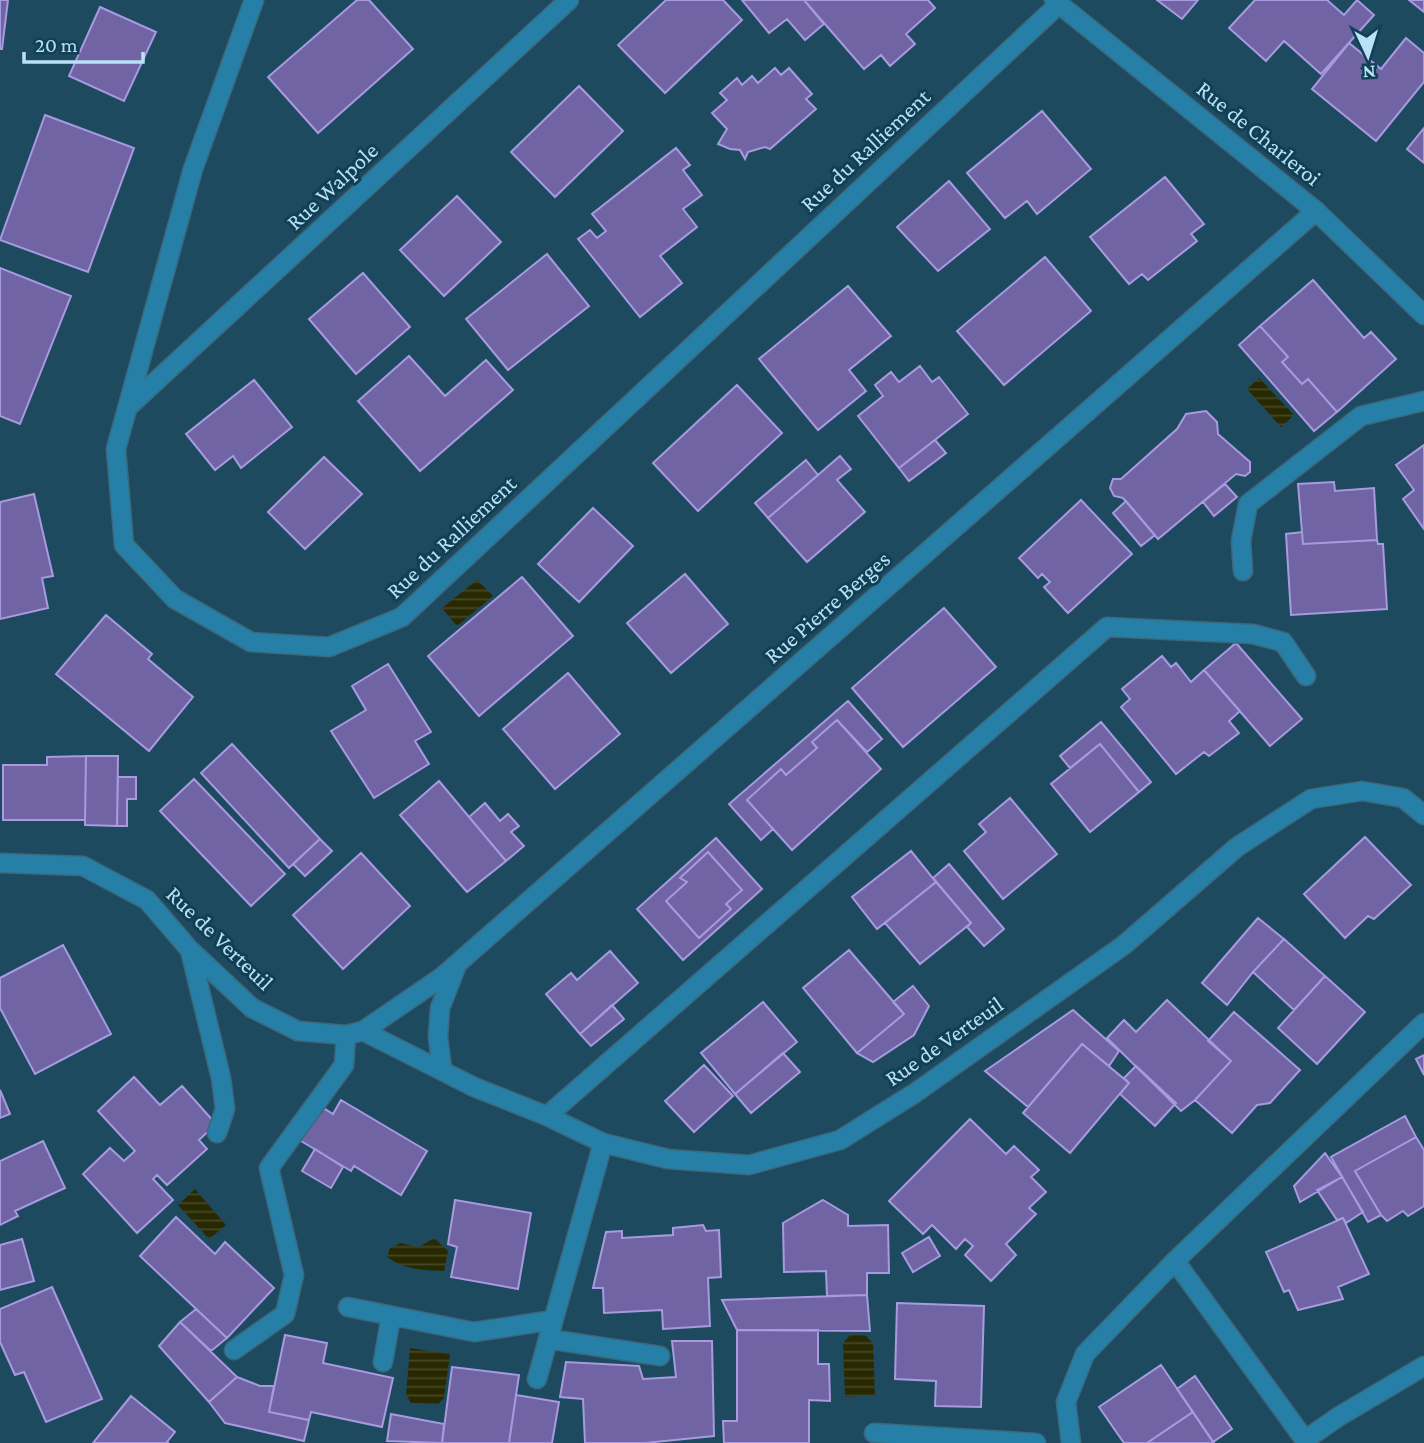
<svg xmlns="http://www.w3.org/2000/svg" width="1424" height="1443" viewBox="0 0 1424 1443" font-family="'Crimson Pro',serif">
  <defs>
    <pattern id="water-rules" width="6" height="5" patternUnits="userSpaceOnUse" patternTransform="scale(1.75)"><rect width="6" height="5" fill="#282901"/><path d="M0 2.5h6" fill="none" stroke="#454827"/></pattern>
  </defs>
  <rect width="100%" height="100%" fill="#1d4a5f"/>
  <path fill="url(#water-rules)" d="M 1259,378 L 1294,415 L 1281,427 L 1247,389 Z
    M 477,580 L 493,596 L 457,626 L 442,608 Z
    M 195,1189 L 226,1225 L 209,1239 L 178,1205 Z
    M 434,1238 L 448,1251 L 444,1271 C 424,1270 404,1270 387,1257 L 390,1248 L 400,1243 L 419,1247 Z
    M 851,1334 L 865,1335 L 873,1343 L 875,1395 L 845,1397 L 843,1343 Z
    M 410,1348 L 450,1354 L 444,1398 L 438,1404 L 411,1403 L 406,1395 Z"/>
  <path fill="#7164a4" stroke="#a79ae0" stroke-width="2" d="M 0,0 L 8,0 L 2,49 L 0,49 Z
    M 357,0 L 369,0 L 413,49 L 318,133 L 268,77 Z
    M 666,0 L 723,0 L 742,20 L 665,93 L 618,45 Z
    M 742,0 L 804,0 L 824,24 L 805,40 L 787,19 L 769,33 Z
    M 804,0 L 928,0 L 935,8 L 906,34 L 915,44 L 890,66 L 881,55 L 864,69 Z
    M 1157,0 L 1198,0 L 1182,19 Z
    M 1255,0 L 1327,0 L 1344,15 L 1357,0 L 1374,15 L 1321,74 L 1284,41 L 1266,61 L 1229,28 Z
    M 1409,0 L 1424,0 L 1424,12 Z
    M 100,7 L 156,32 L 124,101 L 69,76 Z
    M 1406,38 L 1424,53 L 1424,82 L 1376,141 L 1312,89 L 1349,43 L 1381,69 Z
    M 775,68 L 781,75 L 789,68 L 812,94 L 806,99 L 816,109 L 770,149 L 765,147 L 748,152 L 745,159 L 740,150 L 730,149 L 718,144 L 727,129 L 712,113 L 727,100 L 720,93 L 737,78 L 742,85 L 752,76 L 758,83 Z
    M 579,86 L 623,131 L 555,197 L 511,152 Z
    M 1042,111 L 1091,169 L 1037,214 L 1027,201 L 1005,218 L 967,173 Z
    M 45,115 L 134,148 L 88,272 L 0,240 Z
    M 1424,128 L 1424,163 L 1407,149 Z
    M 676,148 L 690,165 L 683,170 L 702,195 L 683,209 L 697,227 L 660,256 L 682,283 L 640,317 L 578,239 L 590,230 L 597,238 L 606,231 L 592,214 Z
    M 1165,177 L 1204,224 L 1191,234 L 1197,241 L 1148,280 L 1142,274 L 1129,284 L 1090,237 Z
    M 949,181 L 990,229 L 938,271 L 897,227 Z
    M 457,196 L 501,242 L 444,296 L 400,250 Z
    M 547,254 L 589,306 L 508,370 L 466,319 Z
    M 1045,257 L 1091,311 L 1004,385 L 957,331 Z
    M 0,268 L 71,296 L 20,424 L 0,416 Z
    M 363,273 L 410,327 L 356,374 L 309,319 Z
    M 1313,280 L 1364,338 L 1371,332 L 1396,359 L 1337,412 L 1308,379 L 1302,384 L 1282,362 L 1288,357 L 1260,326 Z
    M 848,286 L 891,336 L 849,370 L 866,391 L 818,430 L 759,359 Z
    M 1260,326 L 1288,357 L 1282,362 L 1302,384 L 1308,379 L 1337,412 L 1314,431 L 1239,345 Z
    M 409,356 L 445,396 L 486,360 L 513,390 L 420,471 L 358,401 Z
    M 920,366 L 932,382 L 939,377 L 968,414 L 899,468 L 858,416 L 883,396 L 875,385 L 891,372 L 899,382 Z
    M 254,380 L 292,427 L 241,468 L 233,456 L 215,470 L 186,434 Z
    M 737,385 L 782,433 L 698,511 L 653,463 Z
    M 1206,411 L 1217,422 L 1218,434 L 1250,462 L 1250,472 L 1245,476 L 1236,474 L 1158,539 L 1123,498 L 1114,496 L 1110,488 L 1113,479 L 1121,479 L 1177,429 L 1186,414 Z
    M 935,440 L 946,453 L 909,481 L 899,468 Z
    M 1424,445 L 1424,529 L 1403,499 L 1414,490 L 1396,465 Z
    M 840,456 L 851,469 L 837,480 L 865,512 L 807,562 L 768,518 Z
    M 324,457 L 362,494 L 305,549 L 268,512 Z
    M 806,460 L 818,475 L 768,518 L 755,503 Z
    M 1334,482 L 1335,491 L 1374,488 L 1377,540 L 1303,544 L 1298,484 Z
    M 1225,484 L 1237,497 L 1214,516 L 1203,502 Z
    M 34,494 L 53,576 L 42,578 L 48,608 L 0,619 L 0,502 Z
    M 1081,500 L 1132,554 L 1068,613 L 1044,587 L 1050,582 L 1042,574 L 1038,578 L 1019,558 Z
    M 1126,501 L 1155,535 L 1141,546 L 1113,513 Z
    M 593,508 L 633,546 L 579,602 L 538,564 Z
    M 1302,532 L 1303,544 L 1377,540 L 1378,544 L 1383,544 L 1387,609 L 1291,615 L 1286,534 Z
    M 685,574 L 728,624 L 671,673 L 627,623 Z
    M 522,577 L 573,636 L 479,716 L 428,656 Z
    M 944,608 L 996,667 L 903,747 L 852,688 Z
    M 106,615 L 152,654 L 148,659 L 193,697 L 149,751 L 56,674 Z
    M 1236,643 L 1302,719 L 1270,746 L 1204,670 Z
    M 1162,656 L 1171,667 L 1176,663 L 1191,682 L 1204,670 L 1240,711 L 1229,721 L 1239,733 L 1209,756 L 1204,752 L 1176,774 L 1121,707 L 1130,699 L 1122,689 Z
    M 388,664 L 431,732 L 415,741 L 429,764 L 374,798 L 331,731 L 366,710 L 352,686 Z
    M 568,673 L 620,734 L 555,789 L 503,729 Z
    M 848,701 L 882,739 L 867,752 L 837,720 L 812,742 L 817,748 L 786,775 L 781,769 L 747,800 L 773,829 L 761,840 L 729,804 Z
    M 837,720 L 881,769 L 792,850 L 747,800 L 781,769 L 786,775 L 817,748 L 812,742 Z
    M 1101,722 L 1151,782 L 1139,792 L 1100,744 L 1070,768 L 1060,756 Z
    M 232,744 L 320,839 L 289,868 L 201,773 Z
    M 1100,744 L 1139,792 L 1090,832 L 1051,784 Z
    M 86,756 L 85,820 L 3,820 L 3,765 L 47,765 L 47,757 Z
    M 86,756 L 118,756 L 117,826 L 85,825 Z
    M 118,777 L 136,777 L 136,799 L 127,799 L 127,826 L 117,826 Z
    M 194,779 L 285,874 L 251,906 L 160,811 Z
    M 439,781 L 506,861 L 467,892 L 400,815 Z
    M 1010,798 L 1057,854 L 1003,899 L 964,851 L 986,832 L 979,824 Z
    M 485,803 L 500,821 L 508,814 L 519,826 L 511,832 L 524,846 L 506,861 L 469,817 Z
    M 1365,837 L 1411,885 L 1374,919 L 1368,916 L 1345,938 L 1304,894 Z
    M 716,838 L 762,889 L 683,960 L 637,909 Z
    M 320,839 L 332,851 L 305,876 L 293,864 Z
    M 911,851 L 936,882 L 877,929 L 852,897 Z
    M 708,852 L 742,890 L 726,904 L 731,909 L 699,938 L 666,901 L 687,882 L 680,878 Z
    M 361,853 L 410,906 L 343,969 L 293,915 Z
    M 949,864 L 1004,929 L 984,946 L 967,927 L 971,923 L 933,878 Z
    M 936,882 L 971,923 L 920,964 L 885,923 Z
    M 1258,918 L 1284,939 L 1253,972 L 1227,1005 L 1202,983 Z
    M 1284,939 L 1325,976 L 1294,1010 L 1253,972 Z
    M 63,945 L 111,1034 L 35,1074 L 0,1008 L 0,978 Z
    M 849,950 L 904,1014 L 857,1053 L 803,988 Z
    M 610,951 L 638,983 L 580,1034 L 546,994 L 571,973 L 577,980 Z
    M 1325,976 L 1365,1012 L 1317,1064 L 1278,1028 Z
    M 913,986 L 929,1006 L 914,1035 L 873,1062 L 857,1053 L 904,1014 L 893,1002 Z
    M 1167,1000 L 1231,1061 L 1195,1100 L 1181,1111 L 1107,1038 L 1124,1020 L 1136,1032 Z
    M 763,1002 L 797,1042 L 735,1094 L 701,1053 Z
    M 612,1005 L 624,1019 L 591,1046 L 580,1034 Z
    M 1073,1010 L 1119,1051 L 1109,1066 L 1082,1044 L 1028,1107 L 985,1071 Z
    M 1234,1012 L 1300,1070 L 1270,1103 L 1257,1105 L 1232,1133 L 1195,1100 L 1231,1061 L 1208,1041 Z
    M 1082,1044 L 1129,1083 L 1070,1153 L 1023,1113 Z
    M 783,1053 L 800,1072 L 751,1113 L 735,1094 Z
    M 1424,1055 L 1424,1075 L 1416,1059 Z
    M 704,1065 L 733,1096 L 694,1132 L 665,1101 Z
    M 1136,1066 L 1176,1103 L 1155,1126 L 1120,1094 L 1129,1083 L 1124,1078 Z
    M 134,1077 L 160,1105 L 182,1086 L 216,1124 L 199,1140 L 207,1149 L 167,1185 L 157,1175 L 153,1179 L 173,1200 L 137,1233 L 83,1174 L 110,1148 L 124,1161 L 135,1151 L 98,1111 Z
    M 0,1090 L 10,1114 L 0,1118 Z
    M 341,1100 L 427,1151 L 401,1195 L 354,1166 L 351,1171 L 296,1138 L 317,1104 L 333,1114 Z
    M 1405,1116 L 1416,1137 L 1355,1171 L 1381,1215 L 1368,1222 L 1331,1157 Z
    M 970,1119 L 1006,1154 L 1014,1146 L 1039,1170 L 1031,1177 L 1046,1192 L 1029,1208 L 1036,1214 L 1006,1244 L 1016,1255 L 991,1281 L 965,1255 L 973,1246 L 965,1239 L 956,1249 L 932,1225 L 923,1234 L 889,1201 Z
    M 1416,1137 L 1424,1150 L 1424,1206 L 1408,1216 L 1403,1211 L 1387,1221 L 1381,1215 L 1355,1171 Z
    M 43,1141 L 65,1188 L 15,1211 L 18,1216 L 0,1225 L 0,1161 Z
    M 315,1149 L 343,1167 L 331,1188 L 302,1171 Z
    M 1325,1153 L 1342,1177 L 1300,1202 L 1294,1186 Z
    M 1342,1177 L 1363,1212 L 1346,1223 L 1343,1218 L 1337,1220 L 1317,1190 Z
    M 455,1200 L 531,1213 L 518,1289 L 451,1277 L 457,1247 L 448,1244 Z
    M 823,1200 L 848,1215 L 848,1226 L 888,1225 L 889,1273 L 867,1273 L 867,1295 L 827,1296 L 826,1271 L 784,1272 L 783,1223 Z
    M 176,1217 L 215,1254 L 225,1242 L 274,1288 L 227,1338 L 140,1256 Z
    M 1343,1218 L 1369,1274 L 1338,1287 L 1343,1299 L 1298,1310 L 1289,1290 L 1284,1292 L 1266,1252 Z
    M 703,1225 L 706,1231 L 719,1230 L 721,1277 L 708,1278 L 710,1326 L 663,1329 L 662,1310 L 604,1313 L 603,1288 L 593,1288 L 606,1232 L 622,1231 L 622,1238 L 673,1235 L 673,1228 Z
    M 929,1237 L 940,1256 L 913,1272 L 902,1253 Z
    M 22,1239 L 34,1281 L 0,1290 L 0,1245 Z
    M 52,1287 L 102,1399 L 46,1422 L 24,1372 L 15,1375 L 0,1342 L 0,1309 Z
    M 867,1295 L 870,1331 L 737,1330 L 722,1300 Z
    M 897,1303 L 984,1306 L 981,1407 L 935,1406 L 936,1381 L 895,1379 Z
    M 196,1309 L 227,1338 L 211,1351 L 180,1322 Z
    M 180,1322 L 237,1377 L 209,1402 L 159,1346 Z
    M 737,1330 L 818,1330 L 818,1364 L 829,1364 L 830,1401 L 809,1400 L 809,1443 L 724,1443 L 723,1421 L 737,1421 Z
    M 285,1335 L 327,1343 L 323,1363 L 393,1378 L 382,1427 L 311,1412 L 309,1420 L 269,1412 Z
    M 672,1341 L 712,1341 L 714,1436 L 645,1443 L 585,1443 L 583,1399 L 560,1397 L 566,1362 L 639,1366 L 643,1379 L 676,1377 Z
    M 1161,1365 L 1193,1412 L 1147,1443 L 1124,1443 L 1099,1407 Z
    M 452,1367 L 519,1375 L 509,1443 L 442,1443 Z
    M 1195,1376 L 1232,1429 L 1213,1442 L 1177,1389 Z
    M 237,1377 L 260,1386 L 274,1386 L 269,1412 L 309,1420 L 304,1441 L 225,1423 L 209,1402 Z
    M 516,1395 L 559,1402 L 552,1443 L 509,1443 Z
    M 131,1396 L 175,1432 L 167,1442 L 169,1443 L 93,1443 Z
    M 1193,1412 L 1214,1443 L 1147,1443 Z
    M 391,1414 L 444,1424 L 442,1443 L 387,1441 Z"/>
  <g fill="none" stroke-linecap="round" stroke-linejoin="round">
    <defs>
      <path id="minor" d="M 254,0 L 193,169 L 116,449 L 124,545 L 175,599 L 251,642 L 329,647 L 402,617 L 1059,4
        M 1054,0 L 1316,211 L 1424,315
        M 128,407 L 569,0
        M 1243,571 L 1241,541 L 1248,504 L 1361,416 L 1424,401
        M 0,863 L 83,866 L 147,900 L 190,950 L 252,1008 L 298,1031 L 346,1035 L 363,1031 L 474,1087 L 547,1116 L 603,1143 L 668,1159 L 749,1165 L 840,1140 L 915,1093 L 1124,945 L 1237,847 L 1311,799 L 1362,791 L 1403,798 L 1424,815
        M 190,950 L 221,1078 L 225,1109 L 217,1133
        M 363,1031 L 442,977 L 1316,211
        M 442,1069 L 438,1037 L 440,1008 L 456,967
        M 547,1116 L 1107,627 L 1253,634 L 1283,642 L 1306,676
        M 348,1307 L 474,1332 L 553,1320
        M 548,1339 L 660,1356
        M 234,1350 L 285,1314 L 294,1275 L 269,1168 L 344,1065 L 346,1035
        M 383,1362 L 391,1316
        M 537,1379 L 603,1143
        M 874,1433 L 1036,1443
        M 1305,1440 L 1338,1417 L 1424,1366
        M 1071,1443 L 1066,1402 L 1085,1354 L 1175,1261
        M 1307,1443 L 1175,1261 L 1424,1023"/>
    </defs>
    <use href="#minor" stroke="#3c687d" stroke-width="21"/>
    <use href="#minor" stroke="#267fa6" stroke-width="18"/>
  </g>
  <g text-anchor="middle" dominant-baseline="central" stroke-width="6" stroke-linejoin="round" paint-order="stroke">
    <g font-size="23" fill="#bae1f7" stroke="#113f54">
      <text transform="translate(1259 133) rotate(39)">Rue de Charleroi</text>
      <text transform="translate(865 150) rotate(-43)">Rue du Ralliement</text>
      <text transform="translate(332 186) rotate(-43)">Rue Walpole</text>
      <text transform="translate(451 537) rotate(-43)">Rue du Ralliement</text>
      <text transform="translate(827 607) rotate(-41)">Rue Pierre Berges</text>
      <text transform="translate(220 938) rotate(44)">Rue de Verteuil</text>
      <text transform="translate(944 1041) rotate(-35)">Rue de Verteuil</text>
    </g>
  </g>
  <g transform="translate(1368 56) rotate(176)" stroke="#113f54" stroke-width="5" paint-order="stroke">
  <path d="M0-5L12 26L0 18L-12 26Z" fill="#bae1f7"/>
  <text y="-10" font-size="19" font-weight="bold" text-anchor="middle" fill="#bae1f7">N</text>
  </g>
  <path d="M24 52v10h119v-10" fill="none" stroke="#bae1f7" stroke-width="3.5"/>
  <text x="35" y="52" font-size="21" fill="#bae1f7" stroke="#113f54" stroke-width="5" paint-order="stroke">20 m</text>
</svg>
